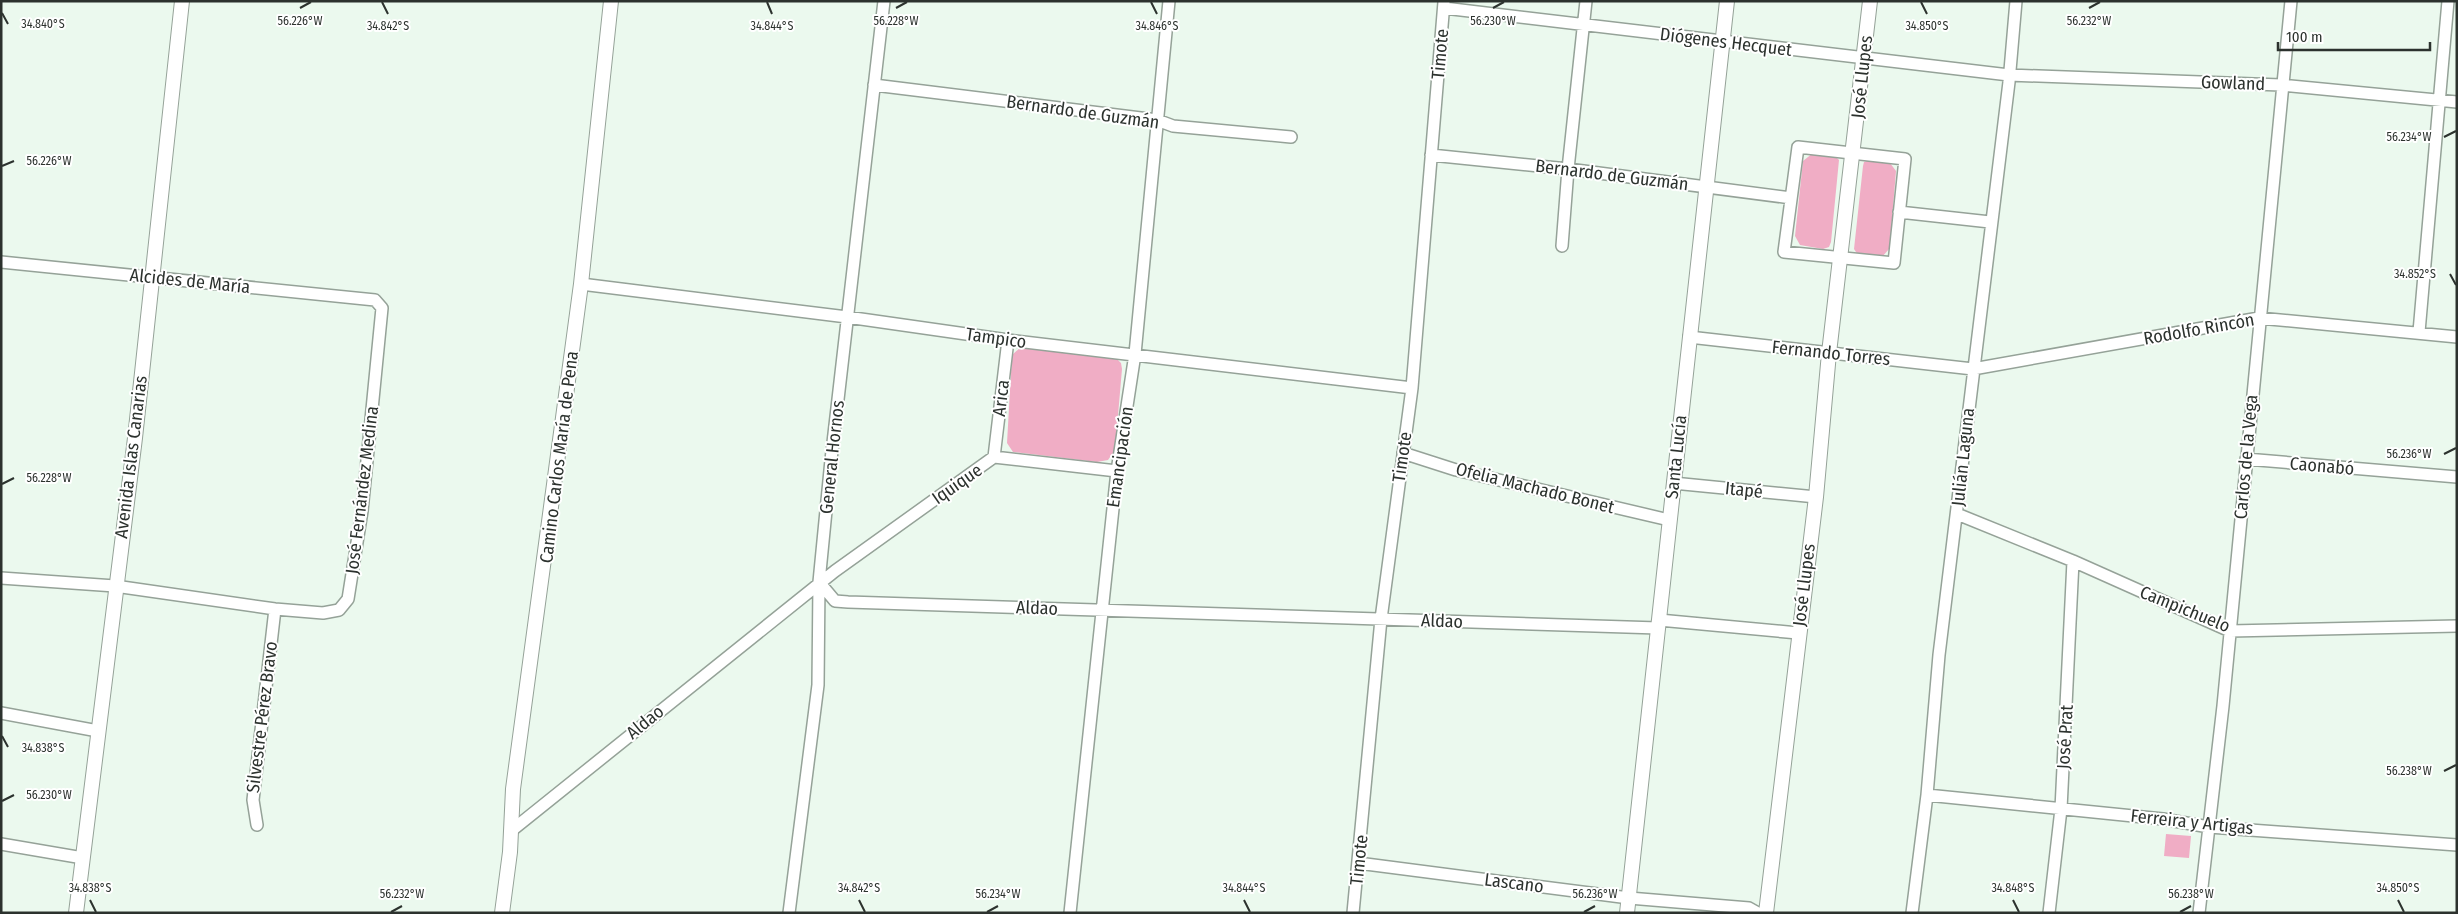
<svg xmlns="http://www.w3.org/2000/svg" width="2458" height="914" viewBox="0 0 2458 914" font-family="'Fira Sans Condensed',sans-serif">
  <rect width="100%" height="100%" fill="#ebf9ee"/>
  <path fill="#f0adc5" d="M 1813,153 L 1835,156 L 1839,160 L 1831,242 L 1829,247 L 1823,249 L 1800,245 L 1795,236 L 1803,161 Z
    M 1870,160 L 1890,163 L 1896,171 L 1890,243 L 1889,249 L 1882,257 L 1858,255 L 1854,249 L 1863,166 L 1864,162 Z
    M 1022,346 L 1115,357 L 1121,363 L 1122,369 L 1115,450 L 1108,460 L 1097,462 L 1013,452 L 1007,443 L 1012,355 Z
    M 2166,834 L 2191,836 L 2189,858 L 2164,856 Z"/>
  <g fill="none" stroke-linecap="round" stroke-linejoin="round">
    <defs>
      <path id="minor" d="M 1444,8 L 2009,75 L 2281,85 L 2457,102
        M 874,85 L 1157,120 L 1173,126 L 1291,137
        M 1798,147 L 1905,159 L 1894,263 L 1784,252 Z
        M 1431,155 L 1568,169 L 1791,198
        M 1899,212 L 1990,222
        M 1562,246 L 1568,169 L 1586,1
        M 1,262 L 375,300 L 382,308 L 362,511 L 348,599 L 339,610 L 323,613 L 275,609 L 115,586 L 1,578
        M 581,284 L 847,317 L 1008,340 L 1412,388
        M 2419,332 L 2448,1
        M 1689,337 L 1973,369 L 2259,318 L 2457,337
        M 1403,453 L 1456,470 L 1669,520
        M 994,457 L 1008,340
        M 2246,459 L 2457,477
        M 1673,483 L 1816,497
        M 1957,514 L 2073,561 L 2230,631 L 2457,626
        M 819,582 L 835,601 L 848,602 L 1658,628
        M 1659,620 L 1798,633
        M 1,713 L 98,731
        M 1927,795 L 2163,819 L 2209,827 L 2457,845
        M 257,825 L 253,800 L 275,609
        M 511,831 L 835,571 L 994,457 L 1117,471
        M 1,844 L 83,858
        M 1358,863 L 1629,898 L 1749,908 L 1758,913
        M 789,913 L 818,685 L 819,582 L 831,460 L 884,1
        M 1070,913 L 1117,471 L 1135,354 L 1169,1
        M 1353,913 L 1381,619 L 1412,388 L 1444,2
        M 1912,913 L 1927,795 L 1939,655 L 2009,82 L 2016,1
        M 2049,913 L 2061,809 L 2073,561
        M 2199,913 L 2223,706 L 2291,1"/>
      <path id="tertiary" d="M 76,913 L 135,438 L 182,1
        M 502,913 L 510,852 L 513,789 L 581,284 L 611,1
        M 1627,913 C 1661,609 1692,305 1727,1
        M 1766,913 L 1816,497 L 1829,353 L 1870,1"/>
    </defs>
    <use href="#minor" stroke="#95a298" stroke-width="14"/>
    <use href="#tertiary" stroke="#95a298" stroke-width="16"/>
    <use href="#minor" stroke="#fff" stroke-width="11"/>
    <use href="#tertiary" stroke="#fff" stroke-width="14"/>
  </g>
  <path fill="none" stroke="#2c322e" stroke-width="2" d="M 382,2 L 388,14M 767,2 L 772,14M 1151,2 L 1157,14M 1921,2 L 1927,14M 300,8 L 311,2M 896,8 L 907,2M 1493,8 L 1504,2M 2089,8 L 2100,2M 2,13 L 8,24M 2444,137 L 2456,131M 2,166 L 14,161M 2450,274 L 2456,285M 2444,454 L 2456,448M 2,484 L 14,478M 2,736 L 8,747M 2444,771 L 2456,765M 2,801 L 14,795M 90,900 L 96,912M 859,900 L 865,912M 1244,900 L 1250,912M 2013,900 L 2019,912M 2398,900 L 2404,912M 391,912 L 402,906M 987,912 L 998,906M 1584,912 L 1595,906M 2180,912 L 2191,906"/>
  <g text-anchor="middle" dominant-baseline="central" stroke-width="4" stroke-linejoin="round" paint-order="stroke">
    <g font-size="18" fill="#2c322e" stroke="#fff">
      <text transform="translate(1726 42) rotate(7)">Diógenes Hecquet</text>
      <text transform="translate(1440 54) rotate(-85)">Timote</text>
      <text transform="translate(1862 77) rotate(-84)">José Llupes</text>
      <text transform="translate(2233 83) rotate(2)">Gowland</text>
      <text transform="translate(1083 112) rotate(8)">Bernardo de Guzmán</text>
      <text transform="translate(1612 175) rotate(7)">Bernardo de Guzmán</text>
      <text transform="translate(190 281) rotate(6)">Alcides de María</text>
      <text transform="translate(2199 329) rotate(-10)">Rodolfo Rincón</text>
      <text transform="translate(996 338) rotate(8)">Tampico</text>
      <text transform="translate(1831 353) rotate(6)">Fernando Torres</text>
      <text transform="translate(1001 398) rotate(-83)">Arica</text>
      <text transform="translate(131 457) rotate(-83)">Avenida Islas Canarias</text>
      <text transform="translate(559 457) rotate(-83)">Camino Carlos María de Pena</text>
      <text transform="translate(832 457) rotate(-84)">General Hornos</text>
      <text transform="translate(1120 457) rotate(-82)">Emancipación</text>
      <text transform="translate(1402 457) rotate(-82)">Timote</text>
      <text transform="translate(1676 457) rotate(-84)">Santa Lucía</text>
      <text transform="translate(1963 457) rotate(-84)">Julián Laguna</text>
      <text transform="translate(2246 457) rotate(-85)">Carlos de la Vega</text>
      <text transform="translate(2322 466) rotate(5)">Caonabó</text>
      <text transform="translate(957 484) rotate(-35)">Iquique</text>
      <text transform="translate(1535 488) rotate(14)">Ofelia Machado Bonet</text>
      <text transform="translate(362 490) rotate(-83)">José Fernández Medina</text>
      <text transform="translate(1744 490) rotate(6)">Itapé</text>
      <text transform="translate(1804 585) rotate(-83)">José Llupes</text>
      <text transform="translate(1037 608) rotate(2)">Aldao</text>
      <text transform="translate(2185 609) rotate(22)">Campichuelo</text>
      <text transform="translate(1442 621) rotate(2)">Aldao</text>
      <text transform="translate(262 717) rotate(-83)">Silvestre Pérez Bravo</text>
      <text transform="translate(645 722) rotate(-39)">Aldao</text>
      <text transform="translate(2065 737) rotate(-87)">José Prat</text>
      <text transform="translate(2192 822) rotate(6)">Ferreira y Artigas</text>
      <text transform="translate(1359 860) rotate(-84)">Timote</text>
      <text transform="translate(1514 883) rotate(7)">Lascano</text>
    </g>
  </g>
  <g font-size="12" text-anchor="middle" fill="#2c322e" stroke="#fff" stroke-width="4" stroke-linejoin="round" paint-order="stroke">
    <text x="1493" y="25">56.230°W</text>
    <text x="300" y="25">56.226°W</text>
    <text x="896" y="25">56.228°W</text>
    <text x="2089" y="25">56.232°W</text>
    <text x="43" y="28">34.840°S</text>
    <text x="388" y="30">34.842°S</text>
    <text x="772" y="30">34.844°S</text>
    <text x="1157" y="30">34.846°S</text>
    <text x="1927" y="30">34.850°S</text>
    <text x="2409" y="141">56.234°W</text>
    <text x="49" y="165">56.226°W</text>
    <text x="2415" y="278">34.852°S</text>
    <text x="2409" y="458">56.236°W</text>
    <text x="49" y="482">56.228°W</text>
    <text x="43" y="752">34.838°S</text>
    <text x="2409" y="775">56.238°W</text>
    <text x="49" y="799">56.230°W</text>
    <text x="90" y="892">34.838°S</text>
    <text x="859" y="892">34.842°S</text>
    <text x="1244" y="892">34.844°S</text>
    <text x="2013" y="892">34.848°S</text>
    <text x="2398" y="892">34.850°S</text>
    <text x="402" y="898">56.232°W</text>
    <text x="998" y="898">56.234°W</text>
    <text x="1595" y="898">56.236°W</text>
    <text x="2191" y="898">56.238°W</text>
  </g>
  <rect width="2458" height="914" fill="none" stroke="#2c322e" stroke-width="5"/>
  <path d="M2278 42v8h152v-8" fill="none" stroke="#2c322e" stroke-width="2.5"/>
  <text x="2286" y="42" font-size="15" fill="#2c322e" stroke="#ffffff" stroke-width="4" paint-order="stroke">100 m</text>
</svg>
